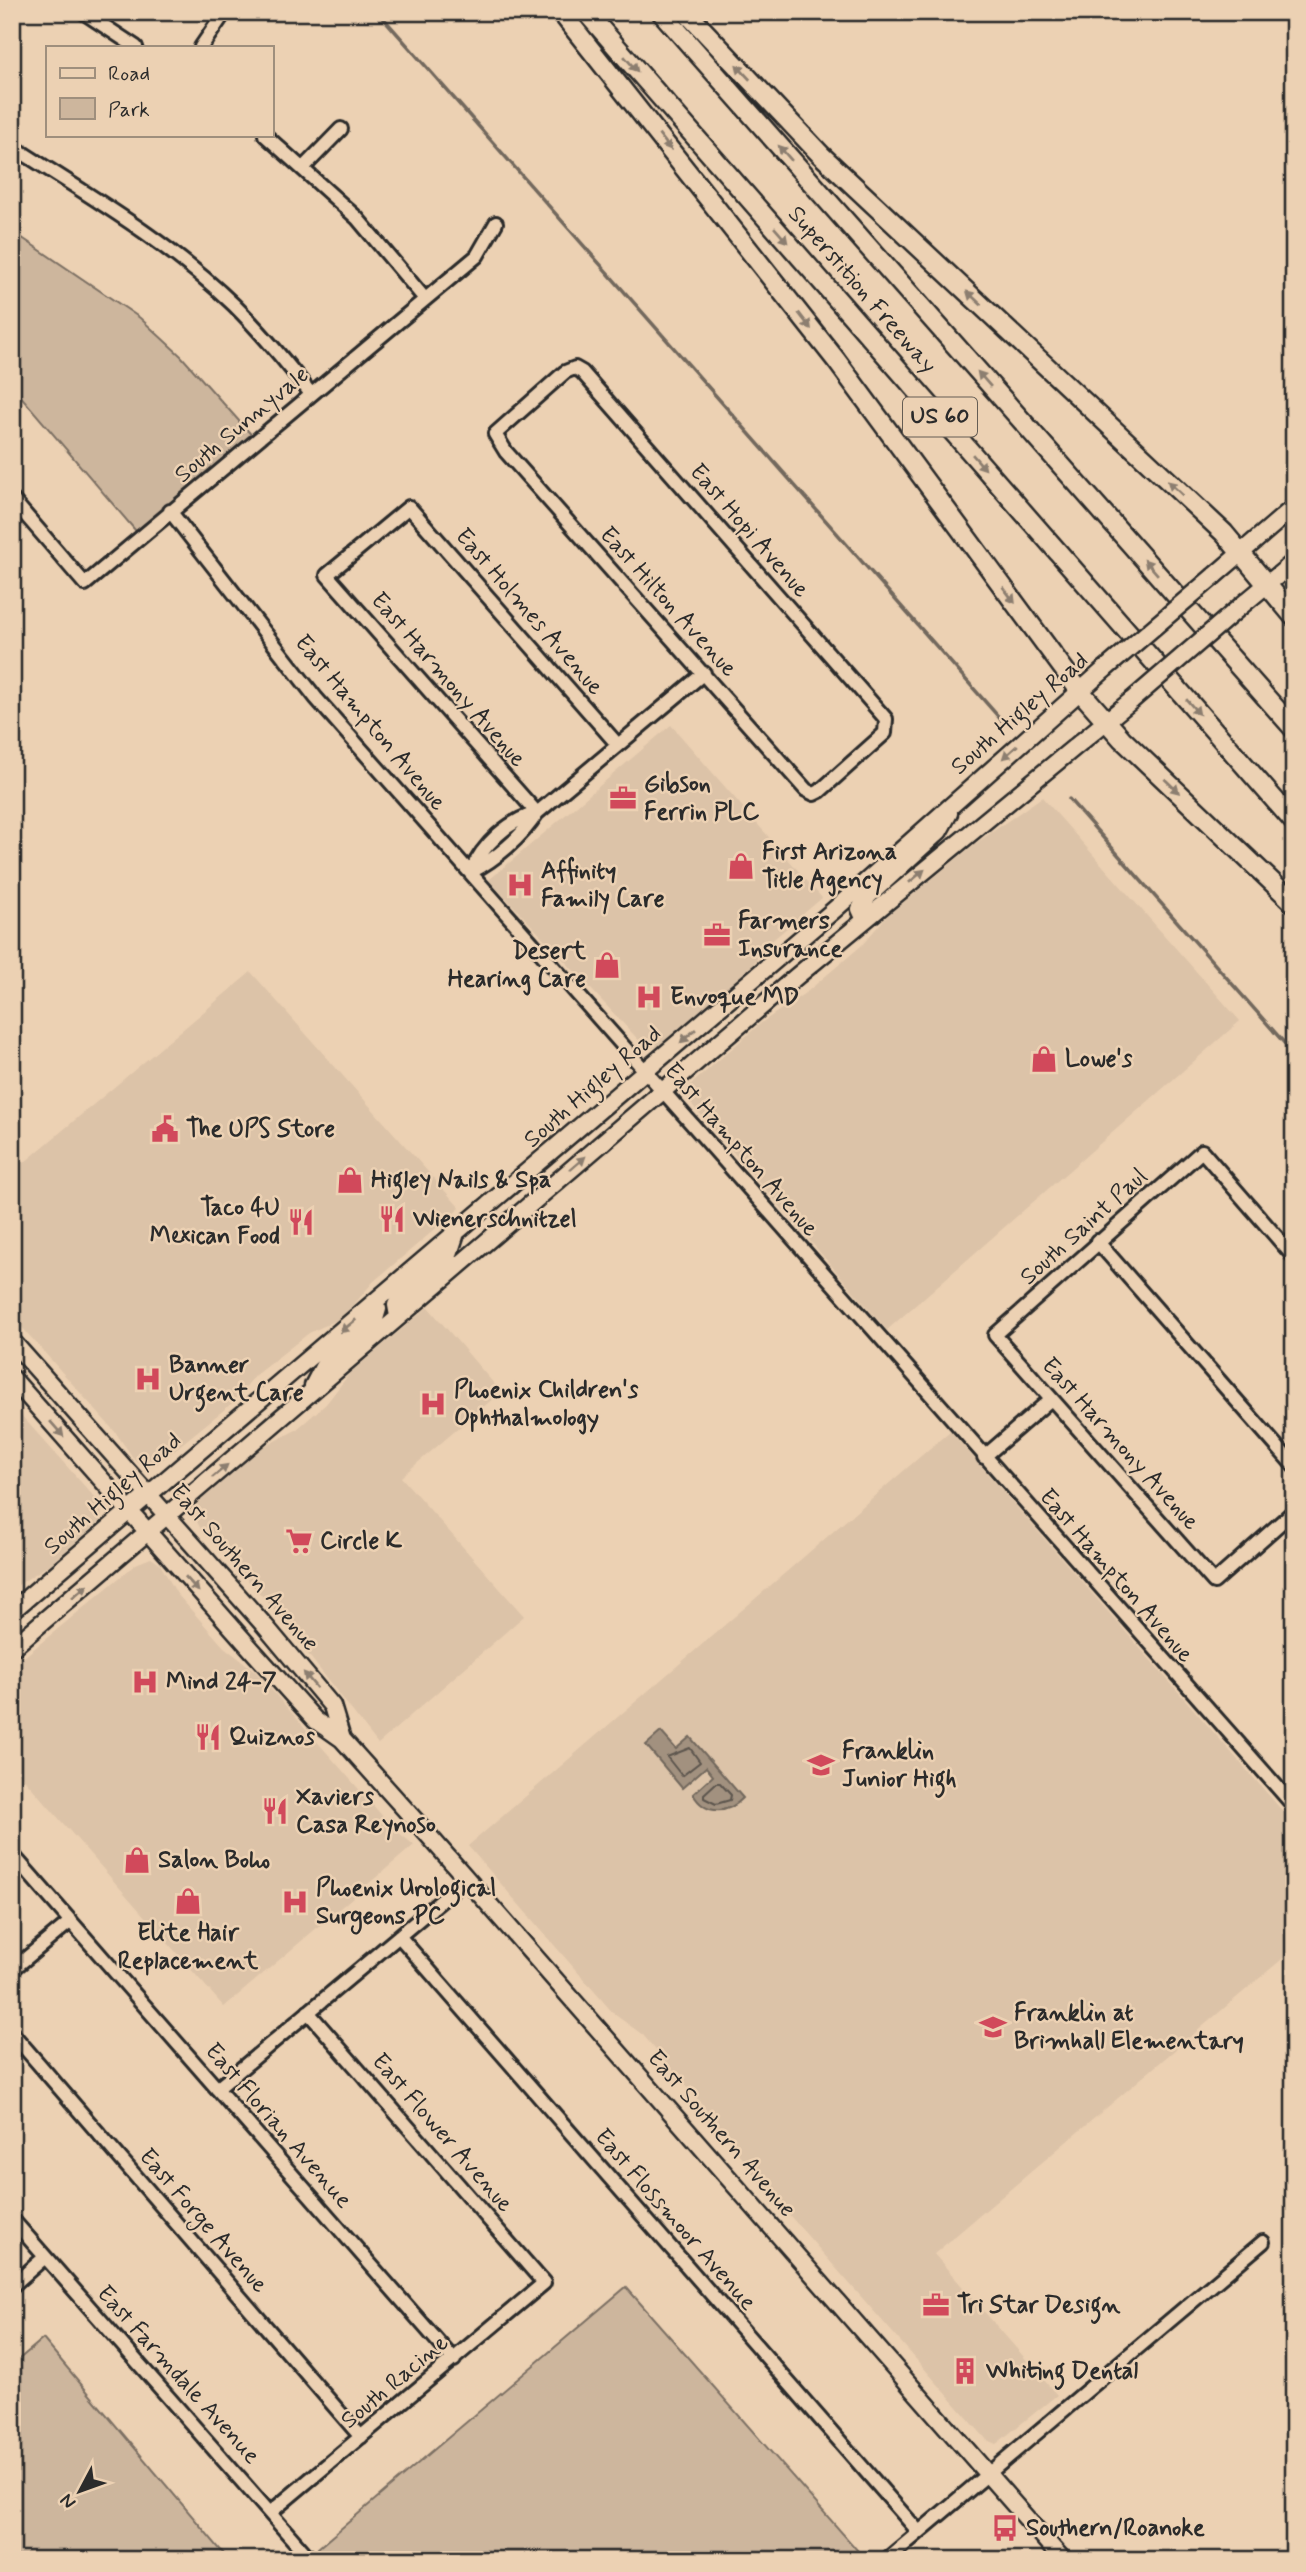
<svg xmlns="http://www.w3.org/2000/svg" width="1306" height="2572" viewBox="0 0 1306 2572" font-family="Mynerve,sans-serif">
  <rect width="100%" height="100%" fill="#ecd1b3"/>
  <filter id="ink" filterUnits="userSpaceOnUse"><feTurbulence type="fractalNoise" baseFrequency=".0143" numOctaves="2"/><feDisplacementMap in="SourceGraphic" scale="14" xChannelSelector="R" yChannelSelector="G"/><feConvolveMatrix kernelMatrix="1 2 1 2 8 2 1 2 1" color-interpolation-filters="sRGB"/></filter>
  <g filter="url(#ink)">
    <path fill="#dcc3a8" d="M 671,725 L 822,898 L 768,944 L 748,971 L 662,1044 L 648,1050 L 489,880 Z
      M 1042,797 L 1240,1021 L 887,1330 L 688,1100 L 688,1087 L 761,1023 L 808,991 L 861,946 L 887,916 L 975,844 Z
      M 251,972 L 460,1208 L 373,1282 L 351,1308 L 337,1320 L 309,1333 L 254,1376 L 236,1400 L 157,1464 L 145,1467 L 136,1462 L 116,1433 L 12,1316 L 12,1173 Z
      M 428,1307 L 501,1392 L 401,1477 L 524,1616 L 378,1744 L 265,1599 L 201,1529 L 193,1515 L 198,1503 L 263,1447 L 296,1430 L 326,1404 L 350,1373 Z
      M 12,1405 L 97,1500 L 102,1514 L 100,1521 L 50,1564 L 12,1589 Z
      M 950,1431 L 1294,1824 L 1294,1949 L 934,2254 L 1057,2395 L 996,2444 L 987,2440 L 755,2176 L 701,2103 L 643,2035 L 614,2014 L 468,1846 Z
      M 151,1558 L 160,1564 L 177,1594 L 224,1647 L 255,1671 L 393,1828 L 414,1845 L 224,2007 L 12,1765 L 12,1667 L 136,1564 Z"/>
    <path fill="#cdb69d" stroke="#7c7064" stroke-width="2" d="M 12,231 L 140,318 L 181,356 L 256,440 L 141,537 L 12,386 Z
      M 626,2287 L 865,2559 L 323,2560 L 318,2548 Z
      M 43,2339 L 229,2560 L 12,2560 L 12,2365 Z"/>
    <path fill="#a2917f" stroke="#72685d" stroke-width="2" d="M 661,1732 L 676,1749 L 690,1737 L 743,1798 C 727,1815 705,1815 693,1794 L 713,1776 L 706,1767 L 682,1788 L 646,1745 Z"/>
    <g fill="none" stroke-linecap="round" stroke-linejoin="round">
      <path stroke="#5b544d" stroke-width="2" d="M 690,1748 L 700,1762 L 682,1776 L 667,1757 Z
        M 716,1783 L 720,1783 L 731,1795 L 730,1800 L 716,1804 L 704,1798 L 704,1794 Z"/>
      <path stroke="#72685d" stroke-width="3.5" d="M 378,12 L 1004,723
        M 1069,799 L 1294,1054"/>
      <defs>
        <path id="minor" d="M 83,12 L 136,47
          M 201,47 L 225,12
          M 265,135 L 357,218 L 425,299
          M 12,146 C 88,195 169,242 234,305 C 262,333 287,363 311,394
          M 303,168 L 341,129
          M 575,368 L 582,372 L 886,719 L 885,733 L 820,791 L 814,794 L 806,790 L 506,452 L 495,434 L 565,372 Z
          M 12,499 L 85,584 L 477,256 L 496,223
          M 170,511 L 316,698 L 1294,1806
          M 537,813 L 327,575 L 409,507 L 618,745
          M 471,872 C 496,859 522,837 537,813 L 704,673
          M 471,872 C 482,845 509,820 537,813
          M 1097,1241 L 1294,1466
          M 1294,1257 L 1202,1151 L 995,1335 L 1214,1582 L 1294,1511
          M 984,1457 L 1051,1399
          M 12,1854 L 454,2360
          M 399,1936 L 918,2531
          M 12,1970 L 71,1921
          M 12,2033 L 361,2437
          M 217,2089 L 467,1879
          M 12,2219 L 311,2560
          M 12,2286 L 45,2257
          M 271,2512 L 544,2283 L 308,2012
          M 886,2560 L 1263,2242"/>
        <path id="major" d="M 1214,576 L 1294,507
          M 1241,606 L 1294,562
          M 865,920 L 860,909 L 868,896 L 939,831 L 949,813
          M 398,1316 L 396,1305 L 399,1300 L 448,1257 L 455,1236
          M 12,1341 L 265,1626 L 332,1706 L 342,1739
          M 12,1378 L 252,1650 L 315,1720 L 342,1739 L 430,1837 L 1063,2560
          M 313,1386 L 323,1367 L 375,1319 L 378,1309 L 374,1304
          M 12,1611 L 834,910 L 1105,669
          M 12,1648 L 797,976 L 1132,700"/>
        <path id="highway" d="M 561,12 L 836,360 L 1079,690 L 1122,739 L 1294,903
          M 586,12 L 1294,822
          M 661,12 L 1294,729
          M 686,12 L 821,155 L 1224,533 L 1294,617"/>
      </defs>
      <use href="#minor" stroke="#2b2b2b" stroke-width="18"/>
      <use href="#major" stroke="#2b2b2b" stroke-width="21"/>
      <use href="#highway" stroke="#2b2b2b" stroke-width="23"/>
      <use href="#minor" stroke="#ecd1b3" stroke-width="12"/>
      <use href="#major" stroke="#ecd1b3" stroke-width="16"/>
      <use href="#highway" stroke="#ecd1b3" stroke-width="18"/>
      <defs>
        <path id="major-bridge" d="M 1105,669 L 1214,576
          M 1132,700 L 1241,606"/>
      </defs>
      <use href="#major-bridge" stroke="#2b2b2b" stroke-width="21" stroke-linecap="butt"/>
      <use href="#major-bridge" stroke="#ecd1b3" stroke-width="16"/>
    </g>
    <defs><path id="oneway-solid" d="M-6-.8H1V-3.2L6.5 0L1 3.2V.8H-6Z" transform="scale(1.75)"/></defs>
    <g fill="#8c7e6f">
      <use href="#oneway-solid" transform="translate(631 64) rotate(49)"/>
      <use href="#oneway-solid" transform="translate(743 72) rotate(-133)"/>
      <use href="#oneway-solid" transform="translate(665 142) rotate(52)"/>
      <use href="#oneway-solid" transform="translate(785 153) rotate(-131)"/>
      <use href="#oneway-solid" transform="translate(781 235) rotate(49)"/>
      <use href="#oneway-solid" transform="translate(974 298) rotate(-137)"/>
      <use href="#oneway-solid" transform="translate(805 321) rotate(52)"/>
      <use href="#oneway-solid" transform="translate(984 379) rotate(-131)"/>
      <use href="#oneway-solid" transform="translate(979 462) rotate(49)"/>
      <use href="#oneway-solid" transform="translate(1175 488) rotate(-137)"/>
      <use href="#oneway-solid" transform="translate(1151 567) rotate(-131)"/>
      <use href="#oneway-solid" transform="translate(1009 595) rotate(53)"/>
      <use href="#oneway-solid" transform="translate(1193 707) rotate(49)"/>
      <use href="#oneway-solid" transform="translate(1010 752) rotate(138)"/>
      <use href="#oneway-solid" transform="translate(1172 786) rotate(44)"/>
      <use href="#oneway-solid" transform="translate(917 876) rotate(-40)"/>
      <use href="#oneway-solid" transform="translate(688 1036) rotate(139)"/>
      <use href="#oneway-solid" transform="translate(578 1163) rotate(-41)"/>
      <use href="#oneway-solid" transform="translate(348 1326) rotate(141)"/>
      <use href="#oneway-solid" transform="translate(57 1429) rotate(49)"/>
      <use href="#oneway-solid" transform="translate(220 1471) rotate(-40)"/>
      <use href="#oneway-solid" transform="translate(192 1584) rotate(48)"/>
      <use href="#oneway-solid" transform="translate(80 1591) rotate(-41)"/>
      <use href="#oneway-solid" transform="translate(310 1680) rotate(-130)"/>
    </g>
  </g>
  <defs>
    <symbol id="office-bare" viewBox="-9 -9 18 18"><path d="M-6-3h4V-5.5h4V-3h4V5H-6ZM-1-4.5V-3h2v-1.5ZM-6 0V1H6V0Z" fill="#d1495b" stroke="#ecd1b3" stroke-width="2.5" paint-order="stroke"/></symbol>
    <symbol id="shop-bare" viewBox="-9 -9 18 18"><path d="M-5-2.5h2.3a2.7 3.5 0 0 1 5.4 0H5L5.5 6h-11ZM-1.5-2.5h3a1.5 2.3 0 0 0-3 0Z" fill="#d1495b" stroke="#ecd1b3" stroke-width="2.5" paint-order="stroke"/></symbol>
    <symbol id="hospital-bare" viewBox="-9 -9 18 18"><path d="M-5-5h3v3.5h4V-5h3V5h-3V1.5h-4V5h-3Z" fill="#d1495b" stroke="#ecd1b3" stroke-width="2.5" paint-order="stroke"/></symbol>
    <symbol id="civic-bare" viewBox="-9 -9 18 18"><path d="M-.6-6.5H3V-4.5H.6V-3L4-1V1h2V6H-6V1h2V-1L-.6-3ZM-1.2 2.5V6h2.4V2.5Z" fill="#d1495b" stroke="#ecd1b3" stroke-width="2.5" paint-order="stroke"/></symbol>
    <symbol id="restaurant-bare" viewBox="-9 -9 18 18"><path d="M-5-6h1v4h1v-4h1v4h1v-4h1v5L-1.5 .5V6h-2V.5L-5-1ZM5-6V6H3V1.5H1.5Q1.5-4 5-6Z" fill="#d1495b" stroke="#ecd1b3" stroke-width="2.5" paint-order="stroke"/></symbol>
    <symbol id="supermarket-bare" viewBox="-9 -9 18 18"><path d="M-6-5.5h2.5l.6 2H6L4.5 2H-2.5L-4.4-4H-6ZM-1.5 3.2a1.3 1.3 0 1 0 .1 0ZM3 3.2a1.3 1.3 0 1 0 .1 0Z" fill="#d1495b" stroke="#ecd1b3" stroke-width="2.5" paint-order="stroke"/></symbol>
    <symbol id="school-bare" viewBox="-9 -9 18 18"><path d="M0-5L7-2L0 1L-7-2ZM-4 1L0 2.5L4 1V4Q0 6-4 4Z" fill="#d1495b" stroke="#ecd1b3" stroke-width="2.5" paint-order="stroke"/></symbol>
    <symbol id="building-bare" viewBox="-9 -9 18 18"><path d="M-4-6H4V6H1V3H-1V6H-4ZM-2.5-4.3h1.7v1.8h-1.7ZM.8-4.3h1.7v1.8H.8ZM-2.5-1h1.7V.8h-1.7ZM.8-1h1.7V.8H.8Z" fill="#d1495b" stroke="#ecd1b3" stroke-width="2.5" paint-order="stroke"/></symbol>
    <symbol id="bus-bare" viewBox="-9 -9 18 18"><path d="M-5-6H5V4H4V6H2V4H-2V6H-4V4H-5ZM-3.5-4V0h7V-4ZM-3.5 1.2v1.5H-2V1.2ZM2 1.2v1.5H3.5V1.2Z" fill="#d1495b" stroke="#ecd1b3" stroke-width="2.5" paint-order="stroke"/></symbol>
  </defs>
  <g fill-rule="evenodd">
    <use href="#office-bare" x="604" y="779" width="38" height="38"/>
    <use href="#shop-bare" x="722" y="847" width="38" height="38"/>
    <use href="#hospital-bare" x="501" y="866" width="38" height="38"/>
    <use href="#office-bare" x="698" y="916" width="38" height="38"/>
    <use href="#shop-bare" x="588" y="946" width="38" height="38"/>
    <use href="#hospital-bare" x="630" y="978" width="38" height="38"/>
    <use href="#shop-bare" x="1025" y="1040" width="38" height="38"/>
    <use href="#civic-bare" x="146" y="1110" width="38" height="38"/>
    <use href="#shop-bare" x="331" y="1161" width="38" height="38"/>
    <use href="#restaurant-bare" x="373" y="1200" width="38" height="38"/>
    <use href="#restaurant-bare" x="282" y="1203" width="38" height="38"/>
    <use href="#hospital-bare" x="129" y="1360" width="38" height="38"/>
    <use href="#hospital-bare" x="414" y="1385" width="38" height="38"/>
    <use href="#supermarket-bare" x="280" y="1522" width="38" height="38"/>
    <use href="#hospital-bare" x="126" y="1663" width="38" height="38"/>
    <use href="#restaurant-bare" x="189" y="1718" width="38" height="38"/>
    <use href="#school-bare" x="802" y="1746" width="38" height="38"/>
    <use href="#restaurant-bare" x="256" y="1792" width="38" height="38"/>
    <use href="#shop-bare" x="118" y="1841" width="38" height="38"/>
    <use href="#shop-bare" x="169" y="1882" width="38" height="38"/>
    <use href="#hospital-bare" x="276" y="1883" width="38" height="38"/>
    <use href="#school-bare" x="974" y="2008" width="38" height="38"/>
    <use href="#office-bare" x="917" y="2286" width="38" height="38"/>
    <use href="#building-bare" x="946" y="2352" width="38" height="38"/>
    <use href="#bus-bare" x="986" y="2509" width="38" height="38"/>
  </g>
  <g text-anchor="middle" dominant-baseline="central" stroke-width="5" stroke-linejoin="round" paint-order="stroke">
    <rect fill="#ecd1b3" stroke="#655d54" stroke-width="2" x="903" y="397.5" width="74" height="39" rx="5"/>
    <g font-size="23" font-weight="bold" fill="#2b2b2b">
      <text x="940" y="417">US 60</text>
    </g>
    <g font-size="24" fill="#2b2b2b" stroke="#ecd1b3">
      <text transform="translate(862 290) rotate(49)">Superstition Freeway</text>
      <text transform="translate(242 425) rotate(-40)">South Sunnyvale</text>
      <text transform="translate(749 531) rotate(49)">East Hopi Avenue</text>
      <text transform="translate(668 602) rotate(48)">East Hilton Avenue</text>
      <text transform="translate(529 612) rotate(49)">East Holmes Avenue</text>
      <text transform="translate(448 680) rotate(49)">East Harmony Avenue</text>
      <text transform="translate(1020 714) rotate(-41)">South Higley Road</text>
      <text transform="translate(370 723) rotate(50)">East Hampton Avenue</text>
      <text transform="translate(593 1087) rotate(-41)">South Higley Road</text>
      <text transform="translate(741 1150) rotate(49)">East Hampton Avenue</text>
      <text transform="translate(1084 1227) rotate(-42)">South Saint Paul</text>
      <text transform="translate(1120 1444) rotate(48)">East Harmony Avenue</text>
      <text transform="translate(113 1494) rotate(-41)">South Higley Road</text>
      <text transform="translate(244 1568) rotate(49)">East Southern Avenue</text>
      <text transform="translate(1116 1576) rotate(49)">East Hampton Avenue</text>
      <text transform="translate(278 2126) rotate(49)">East Florian Avenue</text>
      <text transform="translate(442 2133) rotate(49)">East Flower Avenue</text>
      <text transform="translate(721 2134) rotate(49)">East Southern Avenue</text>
      <text transform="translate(675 2220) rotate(49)">East Flossmoor Avenue</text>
      <text transform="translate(203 2221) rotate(49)">East Forge Avenue</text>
      <text transform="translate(178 2375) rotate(48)">East Farmdale Avenue</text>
      <text transform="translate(395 2382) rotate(-40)">South Racine</text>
    </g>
    <g font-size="24" font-weight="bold" fill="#2b2b2b" stroke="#ecd1b3" text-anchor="start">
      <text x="644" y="784">Gibson<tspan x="644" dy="28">Ferrin PLC</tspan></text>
      <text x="762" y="852">First Arizona<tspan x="762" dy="28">Title Agency</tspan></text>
      <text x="541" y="871">Affinity<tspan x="541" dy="28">Family Care</tspan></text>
      <text x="738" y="921">Farmers<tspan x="738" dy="28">Insurance</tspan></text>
      <text x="586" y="951" text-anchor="end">Desert<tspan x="586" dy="28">Hearing Care</tspan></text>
      <text x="670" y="997">Envoque MD</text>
      <text x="1065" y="1059">Lowe's</text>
      <text x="186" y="1129">The UPS Store</text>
      <text x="371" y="1180">Higley Nails &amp; Spa</text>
      <text x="280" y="1208" text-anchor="end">Taco 4U<tspan x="280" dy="28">Mexican Food</tspan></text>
      <text x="413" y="1219">Wienerschnitzel</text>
      <text x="169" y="1365">Banner<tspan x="169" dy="28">Urgent Care</tspan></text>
      <text x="454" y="1390">Phoenix Children's<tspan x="454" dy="28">Ophthalmology</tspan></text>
      <text x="320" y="1541">Circle K</text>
      <text x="166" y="1682">Mind 24-7</text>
      <text x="229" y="1737">Quiznos</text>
      <text x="842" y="1751">Franklin<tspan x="842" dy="28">Junior High</tspan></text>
      <text x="296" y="1797">Xaviers<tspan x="296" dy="28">Casa Reynoso</tspan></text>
      <text x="158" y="1860">Salon Boho</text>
      <text x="316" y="1888">Phoenix Urological<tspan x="316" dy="28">Surgeons PC</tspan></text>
      <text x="188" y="1933" text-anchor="middle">Elite Hair<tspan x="188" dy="28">Replacement</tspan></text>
      <text x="1014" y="2013">Franklin at<tspan x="1014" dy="28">Brimhall Elementary</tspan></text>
      <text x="957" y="2305">Tri Star Design</text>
      <text x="986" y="2371">Whiting Dental</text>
      <text x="1026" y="2528">Southern/Roanoke</text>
    </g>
  </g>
  <rect width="1306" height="2572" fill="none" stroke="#ecd1b3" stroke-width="42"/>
  <rect x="21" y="21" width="1264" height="2530" fill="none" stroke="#2b2b2b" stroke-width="2.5" filter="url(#ink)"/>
  <rect x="46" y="46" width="228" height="91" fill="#ecd1b3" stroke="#9f8f7d" stroke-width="2"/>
  <rect x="60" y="68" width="35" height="10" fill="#ecd1b3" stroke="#9f8f7d" stroke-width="2"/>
  <text x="108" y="80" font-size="21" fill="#2b2b2b">Road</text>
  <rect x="60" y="98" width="35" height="21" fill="#cdb69d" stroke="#9f8f7d" stroke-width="2"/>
  <text x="108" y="116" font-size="21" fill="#2b2b2b">Park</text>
  <g transform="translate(80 2491) rotate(229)" stroke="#ecd1b3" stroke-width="5" paint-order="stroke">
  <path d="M0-5L12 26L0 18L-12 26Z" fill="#2b2b2b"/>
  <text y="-10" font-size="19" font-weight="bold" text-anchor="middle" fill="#2b2b2b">N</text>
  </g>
</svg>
